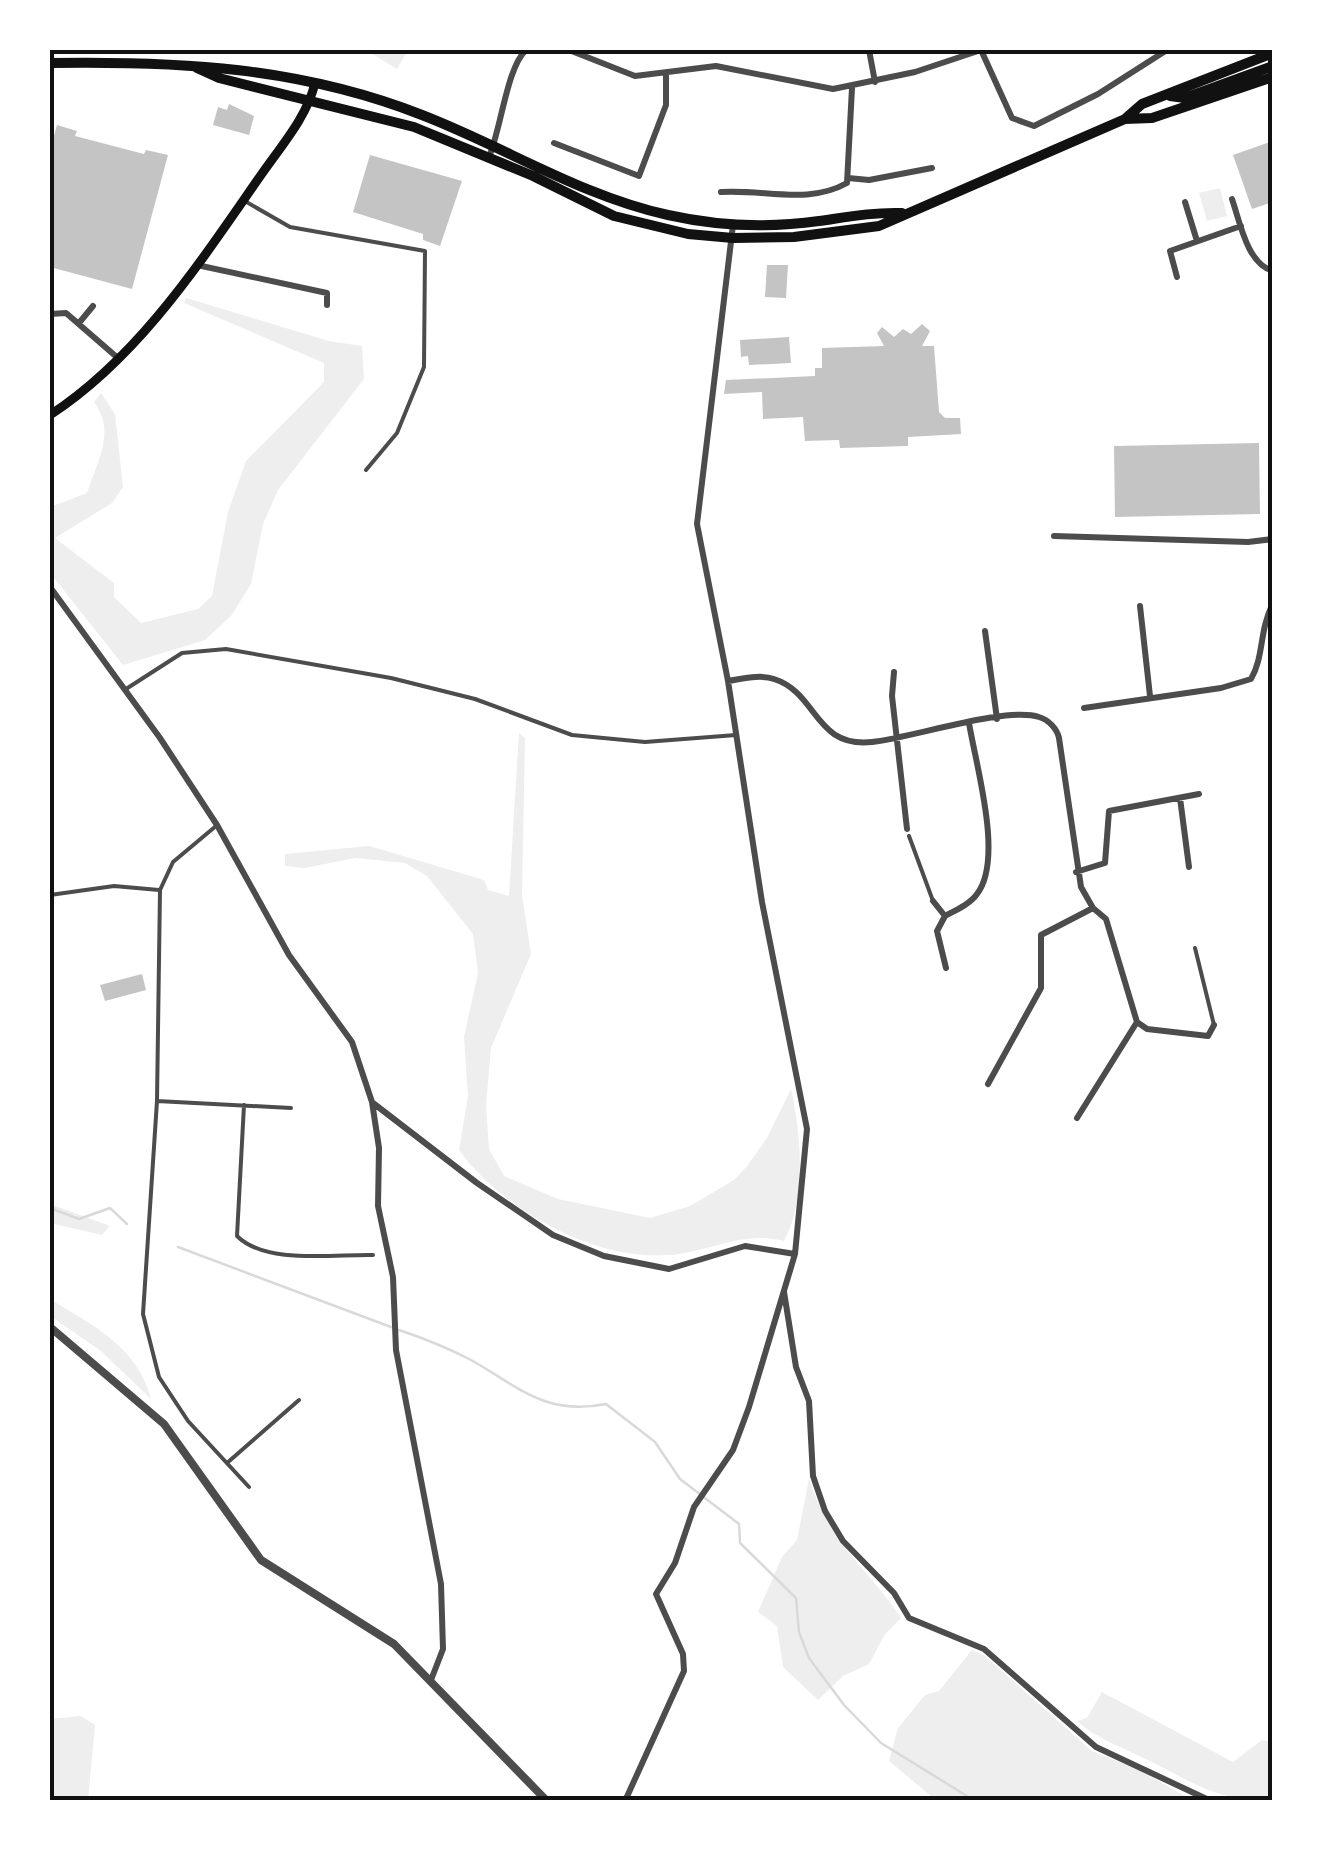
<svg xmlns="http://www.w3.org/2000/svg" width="1323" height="1851" viewBox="0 0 1323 1851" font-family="'Open Sans',sans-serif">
  <rect width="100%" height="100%" fill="#fff"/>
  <path fill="#eee" d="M 366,50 L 408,50 L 397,69 Z
    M 1220,188 L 1227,216 L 1207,221 L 1199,193 Z
    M 186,298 L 329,341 L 362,346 L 364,379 L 278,490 L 263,524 L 251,584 L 231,616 L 205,640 L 123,665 L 50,573 L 50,507 L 87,493 C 98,460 116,432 94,402 L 101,393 L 115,414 L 123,487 L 112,503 L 55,538 L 114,583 L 114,597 L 141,623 L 198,609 L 212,596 L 228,512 L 246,461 L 324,382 L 324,363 L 184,303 Z
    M 519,733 L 525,738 L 522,895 L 531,954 L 491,1048 L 486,1105 L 489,1149 L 504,1176 L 558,1199 L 650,1218 L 690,1206 L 734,1180 L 747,1166 L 767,1138 L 791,1089 C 801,1133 807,1200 784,1241 C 748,1231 716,1248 679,1254 C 601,1265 504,1212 459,1150 L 468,1096 L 464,1037 L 478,973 L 473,934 L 427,876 L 405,863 L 355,858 L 305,868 L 285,866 L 285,854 L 369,846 L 484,880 L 488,890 L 509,896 Z
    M 50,1204 L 110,1226 L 102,1235 L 50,1223 Z
    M 50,1299 C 92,1325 138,1347 151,1399 L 101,1351 L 50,1316 Z
    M 809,1479 C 831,1546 864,1563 901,1618 L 885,1634 L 869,1664 L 843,1676 L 818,1700 L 783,1667 L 777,1626 L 758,1612 L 782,1557 L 797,1540 Z
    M 972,1650 L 985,1656 L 1092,1751 L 1141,1771 L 1194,1801 L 937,1801 L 889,1761 L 898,1728 L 925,1695 L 939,1691 Z
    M 1102,1692 L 1233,1762 L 1262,1740 L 1273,1742 L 1273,1801 C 1215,1801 1195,1783 1146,1759 C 1120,1746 1099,1740 1077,1721 L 1087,1718 Z
    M 81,1716 L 95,1725 L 88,1801 L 50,1801 L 50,1719 Z"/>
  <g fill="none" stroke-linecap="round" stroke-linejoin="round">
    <path stroke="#d9d9d9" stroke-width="2.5" d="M 50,1208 L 79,1219 L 110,1208 L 127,1224
      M 178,1247 L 391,1327
      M 399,1330 C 423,1338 448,1348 471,1360 C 519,1387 545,1416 606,1404 L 655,1442 L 680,1479 L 739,1524 L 740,1543 L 796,1598 L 799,1632 L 809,1658 L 844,1705 L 881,1743 L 975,1801"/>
  </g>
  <path fill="#c4c4c4" d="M 229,104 L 254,116 L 249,135 L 213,125 L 218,107 L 227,110 Z
    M 57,125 L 77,131 L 75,136 L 144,154 L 146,150 L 168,155 L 132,289 L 50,267 L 50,150 Z
    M 1273,141 L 1273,202 L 1252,209 L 1233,155 Z
    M 370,155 L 462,181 L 440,246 L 423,240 L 423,234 L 353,212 Z
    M 767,265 L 788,265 L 786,298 L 765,297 Z
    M 922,324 L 930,331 L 922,346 L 934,346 L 939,412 L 945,418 L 960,418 L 961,434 L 908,437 L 908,446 L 840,448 L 839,440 L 805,441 L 803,417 L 763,419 L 762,392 L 724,394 L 726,380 L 815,376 L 815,368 L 822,368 L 822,348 L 884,346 L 877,333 L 882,327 L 894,337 L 903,329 L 911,334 Z
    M 789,337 L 791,363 L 749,365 L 748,356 L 741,357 L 740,340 Z
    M 1259,443 L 1260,514 L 1115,517 L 1114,446 Z
    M 142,974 L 146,990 L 105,1001 L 100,985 Z"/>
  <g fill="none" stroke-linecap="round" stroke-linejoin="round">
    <path stroke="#4c4c4c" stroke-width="4" d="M 243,200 L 290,227 L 425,251 L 424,367 L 397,433 L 366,470
      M 126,689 L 182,653 L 226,649 L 391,678 L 475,699 L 572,735 L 645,742 L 736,735
      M 216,826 L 173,862 L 160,890 L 157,1101 L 143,1314 L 159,1377 L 188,1421 L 249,1487
      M 909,836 L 933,901
      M 50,895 L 114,886 L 159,890
      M 1195,948 L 1214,1025
      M 157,1101 L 291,1108
      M 244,1105 L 237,1236 C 266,1265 334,1254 373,1255
      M 227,1463 L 299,1400"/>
    <path stroke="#4c4c4c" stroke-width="6" d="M 569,50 L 635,76 L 716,66 L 833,89 L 915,72 L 981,50
      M 869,50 L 875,82
      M 981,50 L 1012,118 L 1034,126 L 1098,94 L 1167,50
      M 554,143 L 639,176 L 666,105 L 666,75
      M 489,157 C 501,129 507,67 526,50
      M 848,178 L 869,180 L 932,168
      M 721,192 C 765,189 808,205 847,183 L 852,88
      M 1232,199 C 1240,222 1247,264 1273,271
      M 1185,202 L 1197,241
      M 197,265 L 327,293 L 327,305
      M 1177,277 L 1170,251 L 1241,226
      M 50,314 L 66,313 L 119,359
      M 79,323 L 93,306
      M 1054,536 L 1248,542 L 1273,539
      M 50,587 L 160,738 L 217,825 L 289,955 L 352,1042 L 372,1102 L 379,1148 L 378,1206 L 393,1277 L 396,1350 L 441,1584 L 443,1649 L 431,1680
      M 1140,606 L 1150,696
      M 985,631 L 997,719
      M 894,672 L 892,696 L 907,829
      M 728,681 C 742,679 760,674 774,679 C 818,693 814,748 872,742 C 911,738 1006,706 1039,717 C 1049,720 1057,729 1059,738 L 1081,887 L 1093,908 L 1106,919 L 1137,1022 L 1147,1029 L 1208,1036 L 1214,1025
      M 1084,708 L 1221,688 L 1251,679 C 1264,657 1259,631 1273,603
      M 1180,798 L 1189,867
      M 1076,872 L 1105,863 L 1109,811 L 1199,794
      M 933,901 L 945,916 C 956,910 970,904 977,894 C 1004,859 976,766 969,723
      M 945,916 L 937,931 L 946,968
      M 988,1084 L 1041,988 L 1041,935 L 1093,908
      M 373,1103 L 477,1183 L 553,1235 L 604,1256 L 669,1269 L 745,1246 L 795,1254
      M 1077,1118 L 1137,1022
      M 784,1292 L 796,1367 L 809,1401 L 813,1476 L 825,1511 L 843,1541 L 894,1593 L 909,1618 L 984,1649 L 1096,1747 L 1211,1801
      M 625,1801 L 684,1671 L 683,1654 L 656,1594 L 675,1563 L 694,1507 L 733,1450 L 749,1407 L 795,1254 L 807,1129 L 762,902 L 728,681 L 697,524 L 733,225"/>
    <path stroke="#4c4c4c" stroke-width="8" d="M 50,1327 L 164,1424 L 261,1560 L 394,1644 L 547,1801"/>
    <path stroke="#111" stroke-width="9" d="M 50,415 C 139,357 201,261 261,175 C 281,146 307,117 315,83"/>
    <path stroke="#111" stroke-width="10" d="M 50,63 C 180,61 300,67 422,115 C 505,147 581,196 668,215 C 717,226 769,228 819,221 C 847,217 873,212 902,213
      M 197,68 L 219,78 L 414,127 L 533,176 L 614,216 L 688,234 L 733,238 L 794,237 L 879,226 L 1125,119 L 1152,118 L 1273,77
      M 1170,96 L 1185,98 L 1273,66
      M 1126,118 L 1142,104 L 1273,53"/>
  </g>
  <rect width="1323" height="1851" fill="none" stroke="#ffffff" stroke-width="105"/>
  <rect x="52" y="52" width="1218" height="1746" fill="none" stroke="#111" stroke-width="4"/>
</svg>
